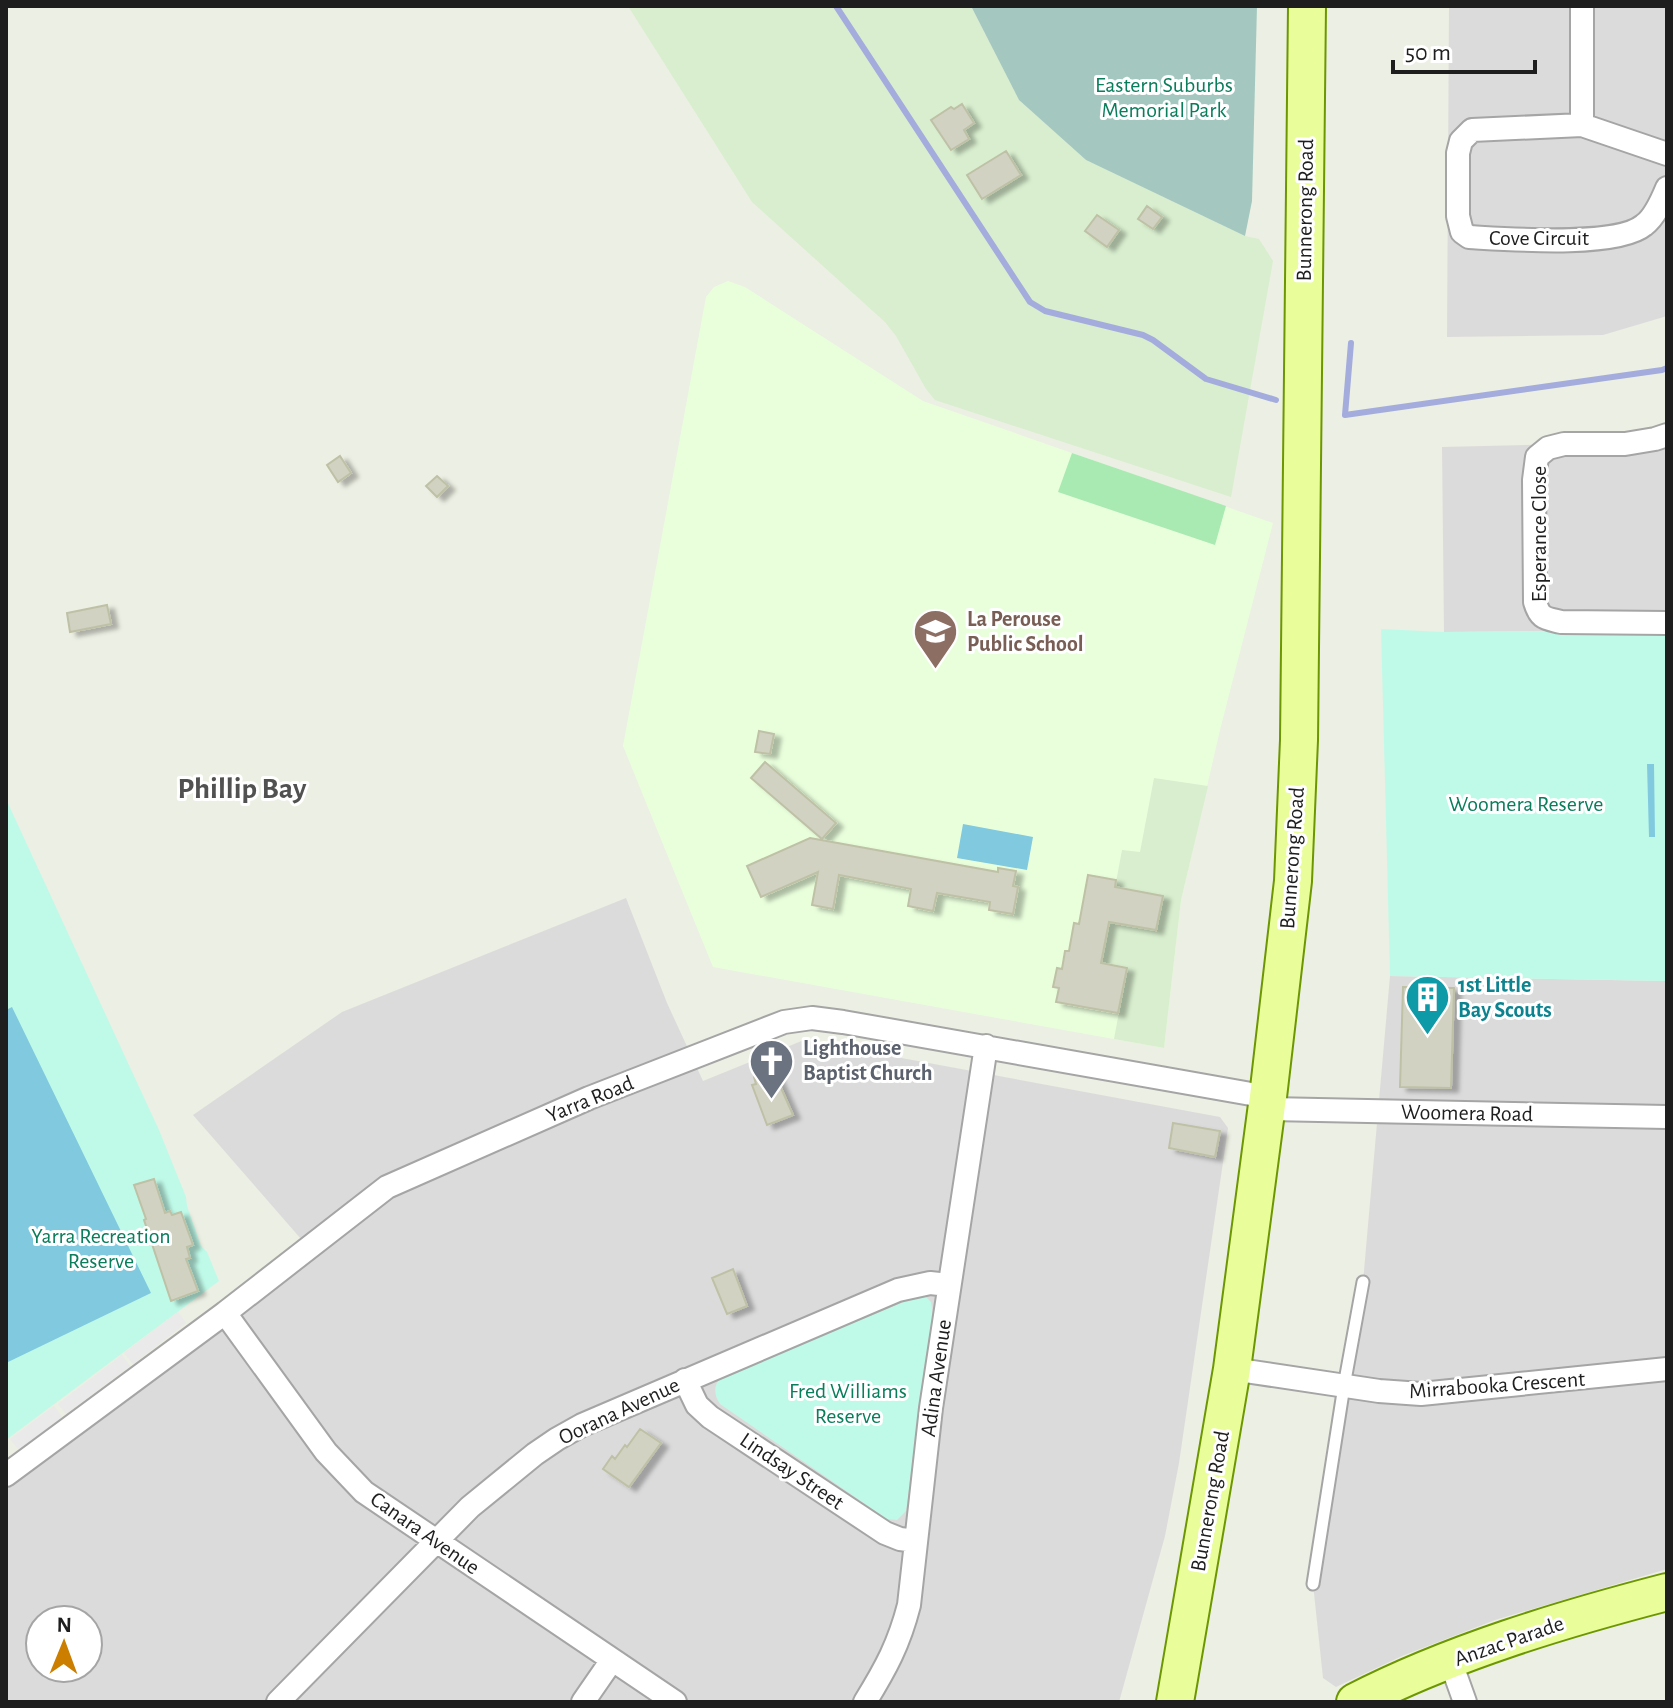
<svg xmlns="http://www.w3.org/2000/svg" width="1673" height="1708" viewBox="0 0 1673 1708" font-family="'Alegreya Sans',sans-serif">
  <defs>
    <filter id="shadow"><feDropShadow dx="7" dy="4" stdDeviation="2" flood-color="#0004"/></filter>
  </defs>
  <rect width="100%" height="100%" fill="#ecefe3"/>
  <path fill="#dcdbdb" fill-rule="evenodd" d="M 1449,6 L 1667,6 L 1667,316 L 1603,335 L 1447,337 Z
    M 1667,435 L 1667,630 L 1444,632 L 1442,447 L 1564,444 Z
    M 626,898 L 667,1003 L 703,1081 L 804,1040 L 1220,1117 L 1228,1128 L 1179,1463 L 1165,1536 L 1119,1702 L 6,1702 L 6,1475 L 308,1247 L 193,1115 L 342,1012 ZM 40,1620 L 88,1620 L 88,1668 L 40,1668 Z
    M 1390,976 L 1667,981 L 1667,1569 L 1495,1620 L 1402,1656 L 1336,1687 L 1323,1678 L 1313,1584 L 1363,1282 Z"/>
  <path fill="#e9ffdc" d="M 728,281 L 745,287 L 923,401 L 1273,523 L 1220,730 L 1181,900 L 1164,1048 L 713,967 L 623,746 L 706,297 L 714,287 Z"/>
  <path fill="#d8eece" d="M 628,6 L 971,6 L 1019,100 L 1086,160 L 1245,236 L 1259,239 L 1273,261 L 1231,497 L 935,400 L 926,389 L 896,336 L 885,322 L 752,202 Z
    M 1154,778 L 1208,786 L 1181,900 L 1164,1048 L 1114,1039 L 1127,969 L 1101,963 L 1122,850 L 1140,852 Z"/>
  <path fill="#a8eab1" d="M 1072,453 L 1226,506 L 1215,545 L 1058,492 Z"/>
  <path fill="#a4c8c0" d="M 971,6 L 1257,6 L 1252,201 L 1245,236 L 1086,160 L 1019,100 Z"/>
  <path fill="#bffae8" d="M 1381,629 L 1444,632 L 1667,630 L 1667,981 L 1390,976 Z
    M 6,799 L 159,1130 L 186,1197 L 187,1206 L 201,1246 L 207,1252 L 219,1281 L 6,1440 Z
    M 918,1296 L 926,1297 L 931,1302 L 933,1317 L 907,1504 L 906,1511 L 897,1520 L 887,1519 L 720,1404 C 714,1395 713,1385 721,1378 Z"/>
  <path fill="#80c9df" d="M 1647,764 L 1654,764 L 1655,837 L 1649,837 Z
    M 963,824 L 1033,837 L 1027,870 L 957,858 Z
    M 12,1007 L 151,1293 L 6,1363 L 6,1010 Z"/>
  <path fill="#eaeaea" d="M 178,1312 L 186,1323 L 133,1364 L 124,1353 Z
    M 122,1355 L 130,1366 L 66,1414 L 58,1404 Z
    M 54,1406 L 62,1417 L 19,1450 L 10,1439 Z"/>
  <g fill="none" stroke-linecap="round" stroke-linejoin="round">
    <path stroke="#a3acdd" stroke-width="6" d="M 836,6 L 1030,302 L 1045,311 L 1143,335 L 1153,340 L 1206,379 L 1276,400
      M 1351,343 L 1345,415 L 1662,370 L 1667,368"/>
  </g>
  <path fill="#d1d2c1" stroke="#bfc1a6" stroke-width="2" filter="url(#shadow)" d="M 962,104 L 974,123 L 964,130 L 969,139 L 951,150 L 931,120 L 951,107 L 954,109 Z
    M 1006,151 L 1021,175 L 982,199 L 967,175 Z
    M 1147,206 L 1162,217 L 1153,229 L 1138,219 Z
    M 1097,215 L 1119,230 L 1107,247 L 1085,231 Z
    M 340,456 L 351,473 L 338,482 L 327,465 Z
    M 437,476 L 448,486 L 437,497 L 426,486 Z
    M 107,605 L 111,624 L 70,632 L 67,613 Z
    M 759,731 L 774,734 L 770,754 L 755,752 Z
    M 765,762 L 836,823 L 822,839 L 751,778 Z
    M 810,838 L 998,872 L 998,868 L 1016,871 L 1013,886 L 1018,887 L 1013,914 L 989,910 L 990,902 L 937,893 L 933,911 L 908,906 L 911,889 L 839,875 L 833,909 L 812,905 L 818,872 L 761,897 L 747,866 Z
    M 1088,875 L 1116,880 L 1115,887 L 1163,896 L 1156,930 L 1109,922 L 1101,963 L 1127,968 L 1118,1013 L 1056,1002 L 1059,988 L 1053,987 L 1057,968 L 1062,969 L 1065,951 L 1069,951 L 1074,923 L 1079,924 Z
    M 1403,987 L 1454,988 L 1451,1088 L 1400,1087 Z
    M 773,1070 L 793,1115 L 767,1125 L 752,1085 L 756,1084 L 754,1077 Z
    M 1173,1123 L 1220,1131 L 1215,1157 L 1169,1148 Z
    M 154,1179 L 165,1213 L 170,1211 L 172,1215 L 181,1212 L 193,1245 L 187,1247 L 190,1258 L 186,1259 L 198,1291 L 171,1301 L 144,1220 L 146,1219 L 134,1185 Z
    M 733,1269 L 747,1306 L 727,1314 L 712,1278 Z
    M 640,1429 L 661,1443 L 629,1487 L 603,1469 L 612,1456 L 615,1459 L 625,1445 L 627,1447 Z"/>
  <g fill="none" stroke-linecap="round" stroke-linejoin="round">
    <defs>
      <path id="service" d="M 1313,1584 L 1344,1386 L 1363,1282"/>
      <path id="minor" d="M 1582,6 L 1582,125
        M 1667,154 L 1582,125 L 1472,130 L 1461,141 L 1458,153 L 1458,216 L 1462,232 L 1469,237 C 1506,239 1617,248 1644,225 C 1655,217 1662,200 1667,188
        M 1667,435 L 1655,439 L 1625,444 L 1564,444 L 1548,448 L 1537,457 L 1534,480 L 1535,602 C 1540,619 1545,618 1561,622 L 1667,623
        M 1267,1109 L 1667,1117
        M 225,1313 L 326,1452 L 364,1492 L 675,1702
        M 1232,1369 L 1379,1391 L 1421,1394 L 1667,1369
        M 685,1380 L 697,1405 L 710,1417 L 885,1533 L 900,1539 L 916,1541
        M 6,1475 L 225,1313 L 387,1187 L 589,1098 L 784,1022 L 812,1018 L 843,1022 L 1268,1097
        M 1450,1660 L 1465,1702
        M 278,1702 L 470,1507 L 535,1454 L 557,1439 L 582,1425 L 898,1290 L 930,1283 L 949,1285
        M 583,1702 L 612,1660
        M 865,1702 C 886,1668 899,1644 909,1605 L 931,1408 L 986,1046"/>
      <path id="primary" d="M 1175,1702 L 1232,1369 L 1268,1097 L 1293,881 L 1299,740 L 1307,6
        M 1355,1702 C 1450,1653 1563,1619 1667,1592"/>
    </defs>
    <use href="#service" stroke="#a5a5a5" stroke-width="15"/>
    <use href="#minor" stroke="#a5a5a5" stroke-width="26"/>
    <use href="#primary" stroke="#6c9700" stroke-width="40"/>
    <use href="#service" stroke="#fff" stroke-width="11"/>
    <use href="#minor" stroke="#fff" stroke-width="22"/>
    <use href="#primary" stroke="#eafd9b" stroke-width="36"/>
  </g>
  <defs>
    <symbol id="school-pin" viewBox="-11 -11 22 30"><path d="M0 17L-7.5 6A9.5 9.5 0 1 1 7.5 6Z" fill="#8d6e63" stroke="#fff"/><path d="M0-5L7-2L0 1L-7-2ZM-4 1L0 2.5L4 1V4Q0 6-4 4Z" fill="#fff"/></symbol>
    <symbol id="building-pin" viewBox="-11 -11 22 30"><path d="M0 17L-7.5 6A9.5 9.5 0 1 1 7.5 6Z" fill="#0f9aa8" stroke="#fff"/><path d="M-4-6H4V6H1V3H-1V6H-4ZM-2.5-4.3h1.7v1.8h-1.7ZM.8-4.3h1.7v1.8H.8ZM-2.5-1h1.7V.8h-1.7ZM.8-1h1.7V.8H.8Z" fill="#fff"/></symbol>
    <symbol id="church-pin" viewBox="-11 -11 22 30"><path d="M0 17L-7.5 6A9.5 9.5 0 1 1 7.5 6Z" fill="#6b7280" stroke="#fff"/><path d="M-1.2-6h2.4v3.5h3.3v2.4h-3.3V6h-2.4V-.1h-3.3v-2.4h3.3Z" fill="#fff"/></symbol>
  </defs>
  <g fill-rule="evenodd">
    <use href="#school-pin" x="910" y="606" width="51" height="69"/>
    <use href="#building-pin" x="1402" y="972" width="51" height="69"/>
    <use href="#church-pin" x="746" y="1036" width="51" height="69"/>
  </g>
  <g text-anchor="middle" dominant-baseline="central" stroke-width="6" stroke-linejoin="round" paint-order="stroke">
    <g font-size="22" fill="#0a7d5b" stroke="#fff">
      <text x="1164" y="85">Eastern Suburbs<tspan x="1164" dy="25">Memorial Park</tspan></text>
      <text x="1526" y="804">Woomera Reserve</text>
      <text x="101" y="1236">Yarra Recreation<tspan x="101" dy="25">Reserve</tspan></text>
      <text x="848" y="1391">Fred Williams<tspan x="848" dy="25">Reserve</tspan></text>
    </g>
    <g font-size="22" fill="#1e1e1e" stroke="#fff">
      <text transform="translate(1305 210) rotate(-89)">Bunnerong Road</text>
      <text x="1539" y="238">Cove Circuit</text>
      <text transform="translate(1539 534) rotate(-90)">Esperance Close</text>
      <text transform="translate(1292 858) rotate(-86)">Bunnerong Road</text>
      <text transform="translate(590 1099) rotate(-22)">Yarra Road</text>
      <text transform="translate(1467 1113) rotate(1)">Woomera Road</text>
      <text transform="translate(936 1378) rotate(-82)">Adina Avenue</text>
      <text transform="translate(1497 1385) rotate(-4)">Mirrabooka Crescent</text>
      <text transform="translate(619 1411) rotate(-25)">Oorana Avenue</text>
      <text transform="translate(792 1471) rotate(34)">Lindsay Street</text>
      <text transform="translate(1210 1501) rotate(-80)">Bunnerong Road</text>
      <text transform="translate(425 1533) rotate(35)">Canara Avenue</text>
      <text transform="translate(1509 1641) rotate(-19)">Anzac Parade</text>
    </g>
    <g font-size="22" font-weight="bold" fill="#785e54" stroke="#fff" text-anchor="start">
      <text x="967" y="619">La Perouse<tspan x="967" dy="25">Public School</tspan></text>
    </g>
    <g font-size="22" font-weight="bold" fill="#0d838f" stroke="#fff" text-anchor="start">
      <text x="1458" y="985">1st Little<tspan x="1458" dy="25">Bay Scouts</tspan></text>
    </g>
    <g font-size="22" font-weight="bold" fill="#5b616d" stroke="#fff" text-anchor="start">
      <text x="803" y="1048">Lighthouse<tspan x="803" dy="25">Baptist Church</tspan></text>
    </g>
    <g font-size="30" font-weight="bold" fill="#515151" stroke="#fff">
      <text x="242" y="789">Phillip Bay</text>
    </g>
  </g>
  <rect width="1673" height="1708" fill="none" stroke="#1e1e1e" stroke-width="16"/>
  <g transform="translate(64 1644) rotate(1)"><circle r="38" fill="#ffffff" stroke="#a5a5a5" stroke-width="2"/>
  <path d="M0-6L14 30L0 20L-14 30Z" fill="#cb7e00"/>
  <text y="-12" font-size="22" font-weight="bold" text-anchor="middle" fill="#1e1e1e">N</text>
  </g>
  <path d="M1393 60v12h142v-12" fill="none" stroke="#1e1e1e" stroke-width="4"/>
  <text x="1405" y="60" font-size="24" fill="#1e1e1e" stroke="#ffffff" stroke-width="6" paint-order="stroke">50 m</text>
</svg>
